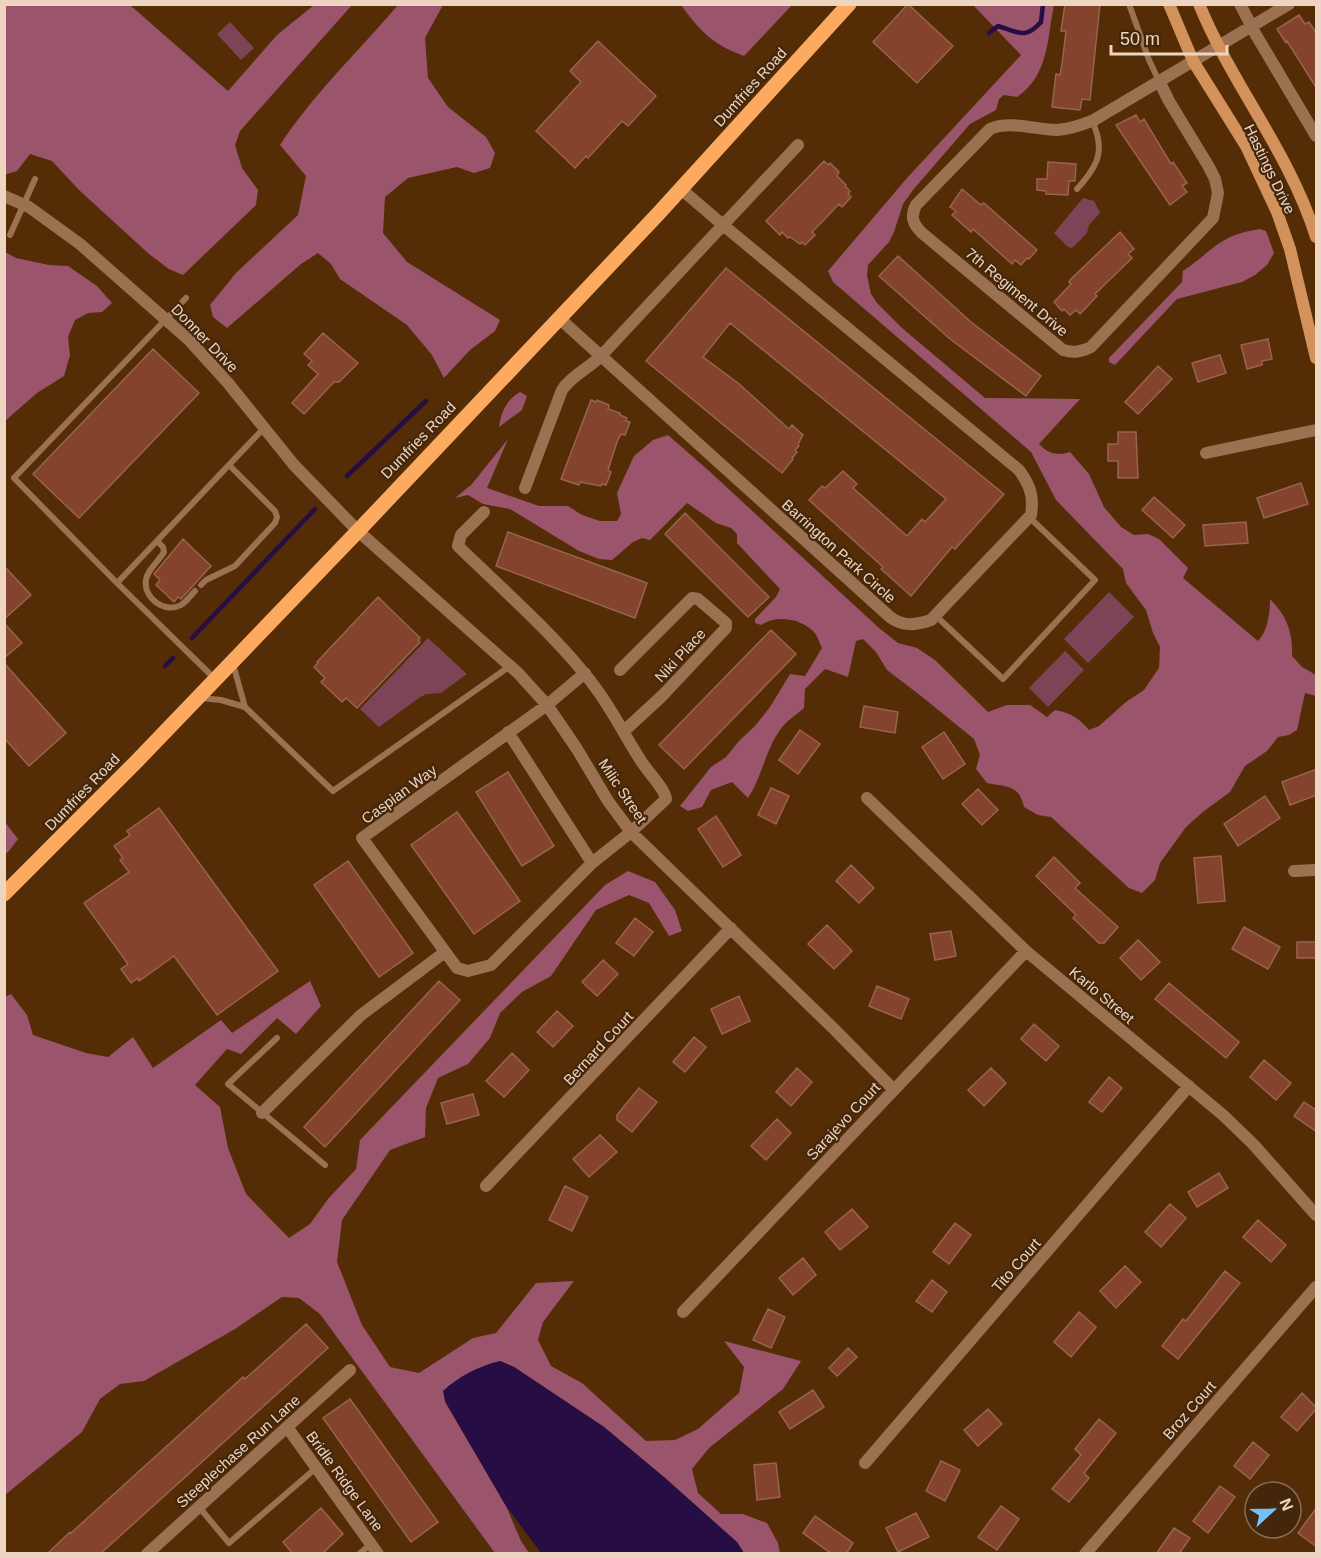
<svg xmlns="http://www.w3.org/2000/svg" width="1321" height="1558" viewBox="0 0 1321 1558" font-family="Arial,sans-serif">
  <rect width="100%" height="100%" fill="#542d06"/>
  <path fill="#7d4457" d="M 230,22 L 254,48 L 241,60 L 217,34 Z
    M 1083,198 L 1094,201 L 1100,213 L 1089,225 L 1087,233 L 1072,248 L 1068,247 L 1054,233 Z
    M 1109,592 L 1134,617 L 1088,663 L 1064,639 Z
    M 428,638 L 467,674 L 441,693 L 426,694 L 419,698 L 379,727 L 360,709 Z
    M 1065,651 L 1084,670 L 1048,707 L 1029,688 Z"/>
  <path fill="#9a546b" d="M 4,5 L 130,5 L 228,91 L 277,35 L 314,5 L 352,5 L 240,131 L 235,145 L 242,168 L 258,190 L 256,205 L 183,275 L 169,269 L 149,254 L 79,190 L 52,161 L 30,154 L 17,171 L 7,174 L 5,173 Z
    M 398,5 L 443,5 L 425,38 L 428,78 L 448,107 L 486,137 L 495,153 L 490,168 L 474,173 L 457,167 L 408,178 L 385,197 L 383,233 L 407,262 L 500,320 L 495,331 L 470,350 L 444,378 L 432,355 L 407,325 L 340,279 L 331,264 L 318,253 L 301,264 L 227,328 L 213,317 L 210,305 L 236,273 L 298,215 L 306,176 L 280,145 C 314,93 359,51 398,5 Z
    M 681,5 L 792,5 L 744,56 C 712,44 701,32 681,5 Z
    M 973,5 L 1054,5 C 1047,39 1049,75 1017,97 L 1004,95 L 999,99 L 996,110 L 970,124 L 913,190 L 903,204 L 894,232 L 889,242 L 868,265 L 867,275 L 871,294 L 877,303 L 902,328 L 985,398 L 1080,399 L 1039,444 C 1049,454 1057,456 1070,452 L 1089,474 L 1104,507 L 1121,527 L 1134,535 L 1148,534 L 1159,539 L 1188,568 L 1183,578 L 1258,641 C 1268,631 1270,612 1270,599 C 1287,616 1293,633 1292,656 L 1302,667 L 1316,675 L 1316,696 L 1305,693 L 1297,730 L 1289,735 L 1278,737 L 1267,751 L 1245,766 L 1230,792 L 1204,811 L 1186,827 L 1160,863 L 1155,880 L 1142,893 L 1129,888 L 1051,817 L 1038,815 L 1024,807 C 1019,784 1006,787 987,783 L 976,769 L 980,755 L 974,739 L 921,696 L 887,670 L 876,652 L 863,639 L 856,641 L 848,677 L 825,669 L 805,689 L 804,708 C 796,715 785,722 780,730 C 765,751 762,777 748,798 L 732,782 L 711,790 L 702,807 L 688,811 L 680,806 L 711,767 L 726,757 L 739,741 L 755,726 L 770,707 L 790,674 L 805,676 L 822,648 C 819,642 817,634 812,630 C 798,618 776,615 761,625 L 755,623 L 755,619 L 776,597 L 780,589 L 737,543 L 737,534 L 731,528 L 716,523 L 687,503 L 650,540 L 642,538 L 633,542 L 612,560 L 599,559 L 579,551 L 510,509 L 483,504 L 468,495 L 455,498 L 472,484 L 508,439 L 487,488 L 539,506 L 568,506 L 582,515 L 600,521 L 617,521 L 621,514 L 617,493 L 634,456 L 653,440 L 668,435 L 708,470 L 879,628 L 898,643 L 917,648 L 935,660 L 988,712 L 1007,705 L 1030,705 L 1047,717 L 1055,710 C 1071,713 1079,718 1089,730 L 1099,726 L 1126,702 L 1144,690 L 1159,668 L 1160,647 L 1153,633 L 1146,610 L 1126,583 L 1123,569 L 1056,500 L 1031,452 L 833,282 L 828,271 L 907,178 L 1021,55 Z
    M 1260,229 L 1266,231 L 1274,253 L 1267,265 L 1255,275 L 1242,282 L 1177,299 L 1115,365 L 1109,362 L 1109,358 L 1182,282 L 1183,271 C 1214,250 1219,235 1260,229 Z
    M 5,252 L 16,258 L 49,265 L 68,266 L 97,286 L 112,303 L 102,312 L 88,313 L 75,320 L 68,337 L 70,355 L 64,376 L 37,393 L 5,421 Z
    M 520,392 L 527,396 L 522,410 L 499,427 C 501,412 507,399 520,392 Z
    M 5,822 L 18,839 L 9,851 L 5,854 Z
    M 628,871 L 655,882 L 675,910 L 682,931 L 669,936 L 649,903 L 629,895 L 596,910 L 551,976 L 522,992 L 500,1013 L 490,1038 L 468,1064 L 438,1078 L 426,1108 L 425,1137 L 390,1150 L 342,1220 L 337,1262 L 362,1325 L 390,1367 L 419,1373 L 473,1338 L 496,1333 L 536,1283 L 574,1281 L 543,1322 L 538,1340 L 551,1366 L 582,1383 L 646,1441 L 675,1440 L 698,1429 L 739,1393 L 744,1367 L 724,1341 L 801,1361 L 783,1389 L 709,1448 L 692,1469 L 698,1493 L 721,1514 L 743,1514 L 767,1523 L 778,1543 L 780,1553 L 744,1553 L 736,1542 L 665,1478 L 604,1427 L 514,1367 L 500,1361 L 445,1402 L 506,1506 L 521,1541 L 529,1553 L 495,1553 L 320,1314 L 299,1298 L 282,1297 L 235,1329 L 144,1381 L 120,1384 L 100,1399 L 82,1432 L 5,1495 L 5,997 L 11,994 L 27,1015 L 33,1035 L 86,1053 L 108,1057 L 133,1037 L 153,1068 L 221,1020 L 232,1033 L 310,981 L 321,1006 L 296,1034 L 277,1018 L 241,1054 L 227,1049 L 195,1085 L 220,1107 L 228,1148 L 246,1194 L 289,1238 L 310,1224 L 328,1199 L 356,1169 L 360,1140 L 605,885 Z"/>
  <path fill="#260d43" d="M 500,1361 L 514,1367 L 604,1427 L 665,1478 L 737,1542 L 744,1553 L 541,1553 L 506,1506 L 445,1401 L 443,1391 C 459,1376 479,1366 500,1361 Z"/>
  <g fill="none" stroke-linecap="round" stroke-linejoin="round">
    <path stroke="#260d43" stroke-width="4.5" d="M 989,33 L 998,26 C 1018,32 1025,40 1041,22 L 1043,4
      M 347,476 L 426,401
      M 192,638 L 315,509
      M 165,666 L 173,658"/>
  </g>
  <path fill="#84432c" stroke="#986350" stroke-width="1.5" d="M 908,4 L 953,46 L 917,83 L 873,42 Z
    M 1065,4 L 1100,4 L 1090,100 L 1082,99 L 1080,110 L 1052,107 L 1056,74 L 1060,75 L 1062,64 L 1066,31 L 1061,31 Z
    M 1299,15 L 1305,24 L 1309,22 L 1317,34 L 1317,89 L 1287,41 L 1286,43 L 1277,29 Z
    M 598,41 L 656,96 L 628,126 L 622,121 L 588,158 L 586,156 L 575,168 L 536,131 L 581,82 L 570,71 Z
    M 1136,115 L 1140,122 L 1144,119 L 1171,164 L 1173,162 L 1187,183 L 1182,186 L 1187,192 L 1170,205 L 1116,125 Z
    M 824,161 L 828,165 L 830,163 L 839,172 L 837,176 L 846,185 L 845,186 L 850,191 L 848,194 L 851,197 L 842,207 L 839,204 L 818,226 L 812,232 L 815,235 L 805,245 L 802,242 L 800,244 L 790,237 L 788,238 L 782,232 L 780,235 L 766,221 Z
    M 1048,162 L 1076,164 L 1075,181 L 1069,181 L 1068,195 L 1046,194 L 1046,191 L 1037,190 L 1037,179 L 1047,179 Z
    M 962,189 L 981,205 L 983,203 L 985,204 L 1037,250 L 1029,259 L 1027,258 L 1021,265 L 1015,260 L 1012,264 L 973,229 L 971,232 L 952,215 L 956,211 L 950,207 Z
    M 1120,232 L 1134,249 L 1128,254 L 1132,258 L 1095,294 L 1097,296 L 1080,314 L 1076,310 L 1070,315 L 1064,309 L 1062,311 L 1054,302 L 1071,284 L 1069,282 L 1070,280 Z
    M 898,256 L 971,322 L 1041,376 L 1026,396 L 950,339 L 879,276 Z
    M 726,268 L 1004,494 L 955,549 L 952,547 L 911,596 L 881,569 L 883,567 L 809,500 L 822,486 L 825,488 L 843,471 L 857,484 L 853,488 L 907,536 L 922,519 L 925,522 L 946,499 L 730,323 L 703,357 L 738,383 L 789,429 L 792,425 L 803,435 L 798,444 L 799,446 L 795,450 L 797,452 L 792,458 L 793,459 L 782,473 L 646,361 Z
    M 323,333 L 358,363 L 339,382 L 334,382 L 304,414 L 292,403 L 318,374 L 308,365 L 312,361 L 304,354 Z
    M 1268,339 L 1272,359 L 1262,361 L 1262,365 L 1247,369 L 1241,345 Z
    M 153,349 L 199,393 L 79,518 L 33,474 Z
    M 1220,355 L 1226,373 L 1198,382 L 1192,363 Z
    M 1158,366 L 1172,379 L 1138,414 L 1125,402 Z
    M 591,400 L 596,402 L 597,400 L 609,405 L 608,409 L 620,413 L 620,415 L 627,418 L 626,421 L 630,422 L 625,435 L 621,434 L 617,442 L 608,470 L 611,472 L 606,485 L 602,484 L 601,486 L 580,482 L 579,485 L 561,479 Z
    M 1118,432 L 1136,432 L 1138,478 L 1118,478 L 1118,461 L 1108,461 L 1108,444 L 1118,444 Z
    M 1301,483 L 1308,504 L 1264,518 L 1257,498 Z
    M 1154,497 L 1185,525 L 1173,538 L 1142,510 Z
    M 685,513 L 769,597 L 748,617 L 665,534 Z
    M 1246,522 L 1248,543 L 1205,546 L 1203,525 Z
    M 508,532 L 647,583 L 635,618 L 496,566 Z
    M 183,539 L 211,566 L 181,599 L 178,597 L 174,602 L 156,585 L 160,580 L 154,574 Z
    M 4,566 L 31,595 L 4,619 Z
    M 378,597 L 420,638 L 418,640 L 420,642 L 357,708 L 346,698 L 342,702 L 321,682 L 325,678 L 314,667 L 318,663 L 317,662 Z
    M 4,623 L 22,643 L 4,658 Z
    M 771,630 L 796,654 L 684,769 L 659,745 Z
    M 4,663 L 66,733 L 29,766 L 4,738 Z
    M 864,706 L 898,712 L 895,733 L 860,727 Z
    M 800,730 L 820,744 L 798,774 L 779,760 Z
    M 944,732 L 965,764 L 943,779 L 922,747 Z
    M 1317,769 L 1317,795 L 1290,805 L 1282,782 Z
    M 508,772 L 554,846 L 522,866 L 476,792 Z
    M 771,788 L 789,796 L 776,824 L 758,815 Z
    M 978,789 L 998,810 L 982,825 L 962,804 Z
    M 1265,796 L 1280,818 L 1238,846 L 1224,824 Z
    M 159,808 L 278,971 L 217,1015 L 174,956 L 139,981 L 138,978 L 131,983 L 121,969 L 128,964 L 84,903 L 129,872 L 120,860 L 123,858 L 114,846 L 130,835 L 127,831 Z
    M 457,812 L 520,901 L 474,934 L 411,845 Z
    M 716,816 L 741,855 L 723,867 L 698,829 Z
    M 1221,856 L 1225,901 L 1198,903 L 1194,858 Z
    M 1054,857 L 1080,883 L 1075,888 L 1118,927 L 1104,943 L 1099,943 L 1073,918 L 1076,915 L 1036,876 Z
    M 348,861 L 413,953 L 379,977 L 314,885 Z
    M 851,865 L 874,888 L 859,903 L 836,881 Z
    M 635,918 L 653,932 L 634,956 L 616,943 Z
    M 827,925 L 852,951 L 834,969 L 808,944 Z
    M 1244,927 L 1280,947 L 1268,969 L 1232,949 Z
    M 951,931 L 956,956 L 935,960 L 930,934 Z
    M 1138,940 L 1160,962 L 1141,980 L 1120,958 Z
    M 1297,942 L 1317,942 L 1317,958 L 1297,958 Z
    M 603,960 L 618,974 L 597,996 L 582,982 Z
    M 439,981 L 460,1000 L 325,1147 L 304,1127 Z
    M 1169,983 L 1239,1042 L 1226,1058 L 1155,999 Z
    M 877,986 L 909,999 L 901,1019 L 869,1006 Z
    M 739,996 L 750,1021 L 722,1034 L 711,1009 Z
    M 557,1011 L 573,1026 L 553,1047 L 537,1032 Z
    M 1034,1024 L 1059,1046 L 1046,1061 L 1021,1039 Z
    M 694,1037 L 706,1047 L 685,1072 L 673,1062 Z
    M 512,1053 L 529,1070 L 504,1097 L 486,1081 Z
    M 1264,1060 L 1291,1083 L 1276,1100 L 1250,1077 Z
    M 797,1068 L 812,1082 L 791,1106 L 776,1092 Z
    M 991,1068 L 1006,1083 L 984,1106 L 968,1090 Z
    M 1109,1077 L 1122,1088 L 1102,1112 L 1089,1102 Z
    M 639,1088 L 657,1102 L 632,1132 L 617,1120 L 617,1115 Z
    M 473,1094 L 479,1115 L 447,1124 L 441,1103 Z
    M 1304,1102 L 1317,1111 L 1317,1132 L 1294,1116 Z
    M 777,1119 L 791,1133 L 766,1160 L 751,1146 Z
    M 600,1135 L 617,1152 L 589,1177 L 573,1159 Z
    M 1219,1173 L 1228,1188 L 1197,1207 L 1188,1192 Z
    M 565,1186 L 588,1197 L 572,1231 L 549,1220 Z
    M 1170,1204 L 1186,1218 L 1161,1247 L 1145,1232 Z
    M 852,1209 L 868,1227 L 840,1250 L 825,1232 Z
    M 1258,1220 L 1286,1245 L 1271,1262 L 1243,1237 Z
    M 955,1223 L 971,1235 L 949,1264 L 933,1252 Z
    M 803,1258 L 816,1275 L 793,1295 L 779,1278 Z
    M 1125,1266 L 1141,1282 L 1116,1308 L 1100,1291 Z
    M 1225,1271 L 1240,1283 L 1178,1359 L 1162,1346 L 1183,1319 L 1186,1321 Z
    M 932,1280 L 947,1292 L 932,1312 L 916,1301 Z
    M 768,1309 L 785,1317 L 771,1348 L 753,1340 Z
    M 1079,1312 L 1096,1327 L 1071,1357 L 1054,1342 Z
    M 306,1324 L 328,1348 L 100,1554 L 47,1554 L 70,1532 L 71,1533 L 243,1377 L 245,1379 Z
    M 848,1348 L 857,1357 L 837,1376 L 829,1368 Z
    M 813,1390 L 824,1407 L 790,1429 L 779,1412 Z
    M 1302,1393 L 1317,1408 L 1297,1431 L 1281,1417 Z
    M 350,1399 L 438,1522 L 411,1542 L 323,1418 Z
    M 988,1409 L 1002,1424 L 978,1446 L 964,1430 Z
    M 1099,1419 L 1116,1433 L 1084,1473 L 1089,1478 L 1069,1502 L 1052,1489 L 1081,1455 L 1075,1449 Z
    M 1253,1442 L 1269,1455 L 1250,1479 L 1234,1466 Z
    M 941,1461 L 960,1470 L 945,1501 L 926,1491 Z
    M 776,1463 L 780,1497 L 757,1500 L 754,1465 Z
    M 1220,1486 L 1235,1497 L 1208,1533 L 1193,1521 Z
    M 1001,1506 L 1019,1519 L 997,1550 L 978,1537 Z
    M 1317,1507 L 1317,1547 L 1298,1533 Z
    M 321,1508 L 343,1534 L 322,1554 L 293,1554 L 283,1542 Z
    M 916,1513 L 929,1537 L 898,1552 L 886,1528 Z
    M 815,1516 L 853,1543 L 846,1554 L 832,1554 L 803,1533 Z
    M 1174,1528 L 1190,1538 L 1179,1554 L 1156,1554 Z"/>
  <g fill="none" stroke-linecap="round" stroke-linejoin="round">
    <path stroke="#9b7251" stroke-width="6" d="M 1129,4 L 1149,60 L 1159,81
      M 1077,189 C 1098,166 1106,150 1092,121
      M 10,235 L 35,179
      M 186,298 L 14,478 L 117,583 L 215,679
      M 157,541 L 163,547 L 164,552 C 159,561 147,570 146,580 C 143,598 165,614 181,605 C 186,602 191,595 195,591
      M 117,583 L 264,428
      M 201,585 L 206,580 L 235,566 L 275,523 L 277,517 L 275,511 L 229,465
      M 935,615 L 1003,679 L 1095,580 L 1029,517
      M 233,664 L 245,707
      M 201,698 L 221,700 L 245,707 L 333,791 L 510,666
      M 277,1038 L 228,1084 L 325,1165
      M 199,1507 L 229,1543 L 316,1468
      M 359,1554 L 371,1544"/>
    <path stroke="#9b7251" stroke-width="12" d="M 1240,4 L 1256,35 L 1316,136
      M 1159,81 L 1169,101 L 1209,167 L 1215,179 L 1218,193 L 1213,218 L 1091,347 C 1081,352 1074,353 1063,350 L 922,233 C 913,224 910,217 916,205 L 990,129 C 1010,120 1036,130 1057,130 C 1071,129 1082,125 1094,120 L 1289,4
      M 681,189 L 723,225 L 798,145
      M 4,196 L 29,207 L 80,244 L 189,340 L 228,383 L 294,465 L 358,531 L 518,673 L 547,705 L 577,749 L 608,801 L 631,832 L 834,1029 L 894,1090
      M 1206,453 L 1316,430
      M 525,488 L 562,390 C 572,375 588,369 601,356 L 723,225 L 1019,470 C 1030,485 1034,496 1031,515 L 931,620 C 916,625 903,627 890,617 L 601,356 L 559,318
      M 484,512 L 461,535 L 458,546 C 500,587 546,627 584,673 C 607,700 622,731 641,761 C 647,771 665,789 666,799 L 631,832 L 592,863 L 491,965 L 468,971 L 457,968 L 362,838 L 547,705 L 585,673
      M 620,670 L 692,598 L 698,599 L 726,623 L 726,628 L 662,696 L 624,731
      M 508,732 L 592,863
      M 867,798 L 1026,951 L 1223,1115 L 1253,1144 L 1316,1215
      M 1294,871 L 1316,870
      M 262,1113 L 361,1015 L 445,952
      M 486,1186 L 731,928
      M 683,1312 L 1026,951
      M 287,1427 L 378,1554
      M 865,1463 L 1189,1086
      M 147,1554 L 350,1370
      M 1085,1554 L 1316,1287"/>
    <path stroke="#d3925b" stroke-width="12" d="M 1169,4 L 1193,61 L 1246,146 L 1277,212 L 1290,249 L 1316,358
      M 1199,4 C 1232,85 1290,153 1316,237"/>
    <path stroke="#fdaa61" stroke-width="15" d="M 4,894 L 134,764 L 358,531 L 658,214 L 849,4"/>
  </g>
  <g text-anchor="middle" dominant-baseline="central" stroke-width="4.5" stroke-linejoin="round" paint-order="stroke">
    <g font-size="15" fill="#edd5c2" stroke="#44260a">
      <text transform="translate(750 87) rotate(-48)">Dumfries Road</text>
      <text transform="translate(1270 169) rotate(64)">Hastings Drive</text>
      <text transform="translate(1017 292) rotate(40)">7th Regiment Drive</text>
      <text transform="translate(205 338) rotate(46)">Donner Drive</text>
      <text transform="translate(418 440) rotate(-46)">Dumfries Road</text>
      <text transform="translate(839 551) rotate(42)">Barrington Park Circle</text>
      <text transform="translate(680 655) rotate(-47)">Niki Place</text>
      <text transform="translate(623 791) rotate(56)">Milic Street</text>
      <text transform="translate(82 792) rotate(-46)">Dumfries Road</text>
      <text transform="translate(399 794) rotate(-36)">Caspian Way</text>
      <text transform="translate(1102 995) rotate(40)">Karlo Street</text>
      <text transform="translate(598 1048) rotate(-47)">Bernard Court</text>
      <text transform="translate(843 1121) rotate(-47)">Sarajevo Court</text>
      <text transform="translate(1016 1265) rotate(-49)">Tito Court</text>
      <text transform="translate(1189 1410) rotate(-49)">Broz Court</text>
      <text transform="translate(238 1451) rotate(-42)">Steeplechase Run Lane</text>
      <text transform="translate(345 1481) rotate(54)">Bridle Ridge Lane</text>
    </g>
  </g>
  <rect width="1321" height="1558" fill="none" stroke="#edd5c2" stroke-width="12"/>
  <g transform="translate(1273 1510) rotate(68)"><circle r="28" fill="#44260a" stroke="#886c54" stroke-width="1.5"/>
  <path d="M0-4.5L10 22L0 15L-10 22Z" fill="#73c1f6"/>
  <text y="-9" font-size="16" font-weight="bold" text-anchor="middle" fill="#edd5c2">N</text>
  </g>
  <path d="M1111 45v9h116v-9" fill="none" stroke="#edd5c2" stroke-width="3"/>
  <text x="1120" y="45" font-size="18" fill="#edd5c2" stroke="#44260a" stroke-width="4.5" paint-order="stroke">50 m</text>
</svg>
